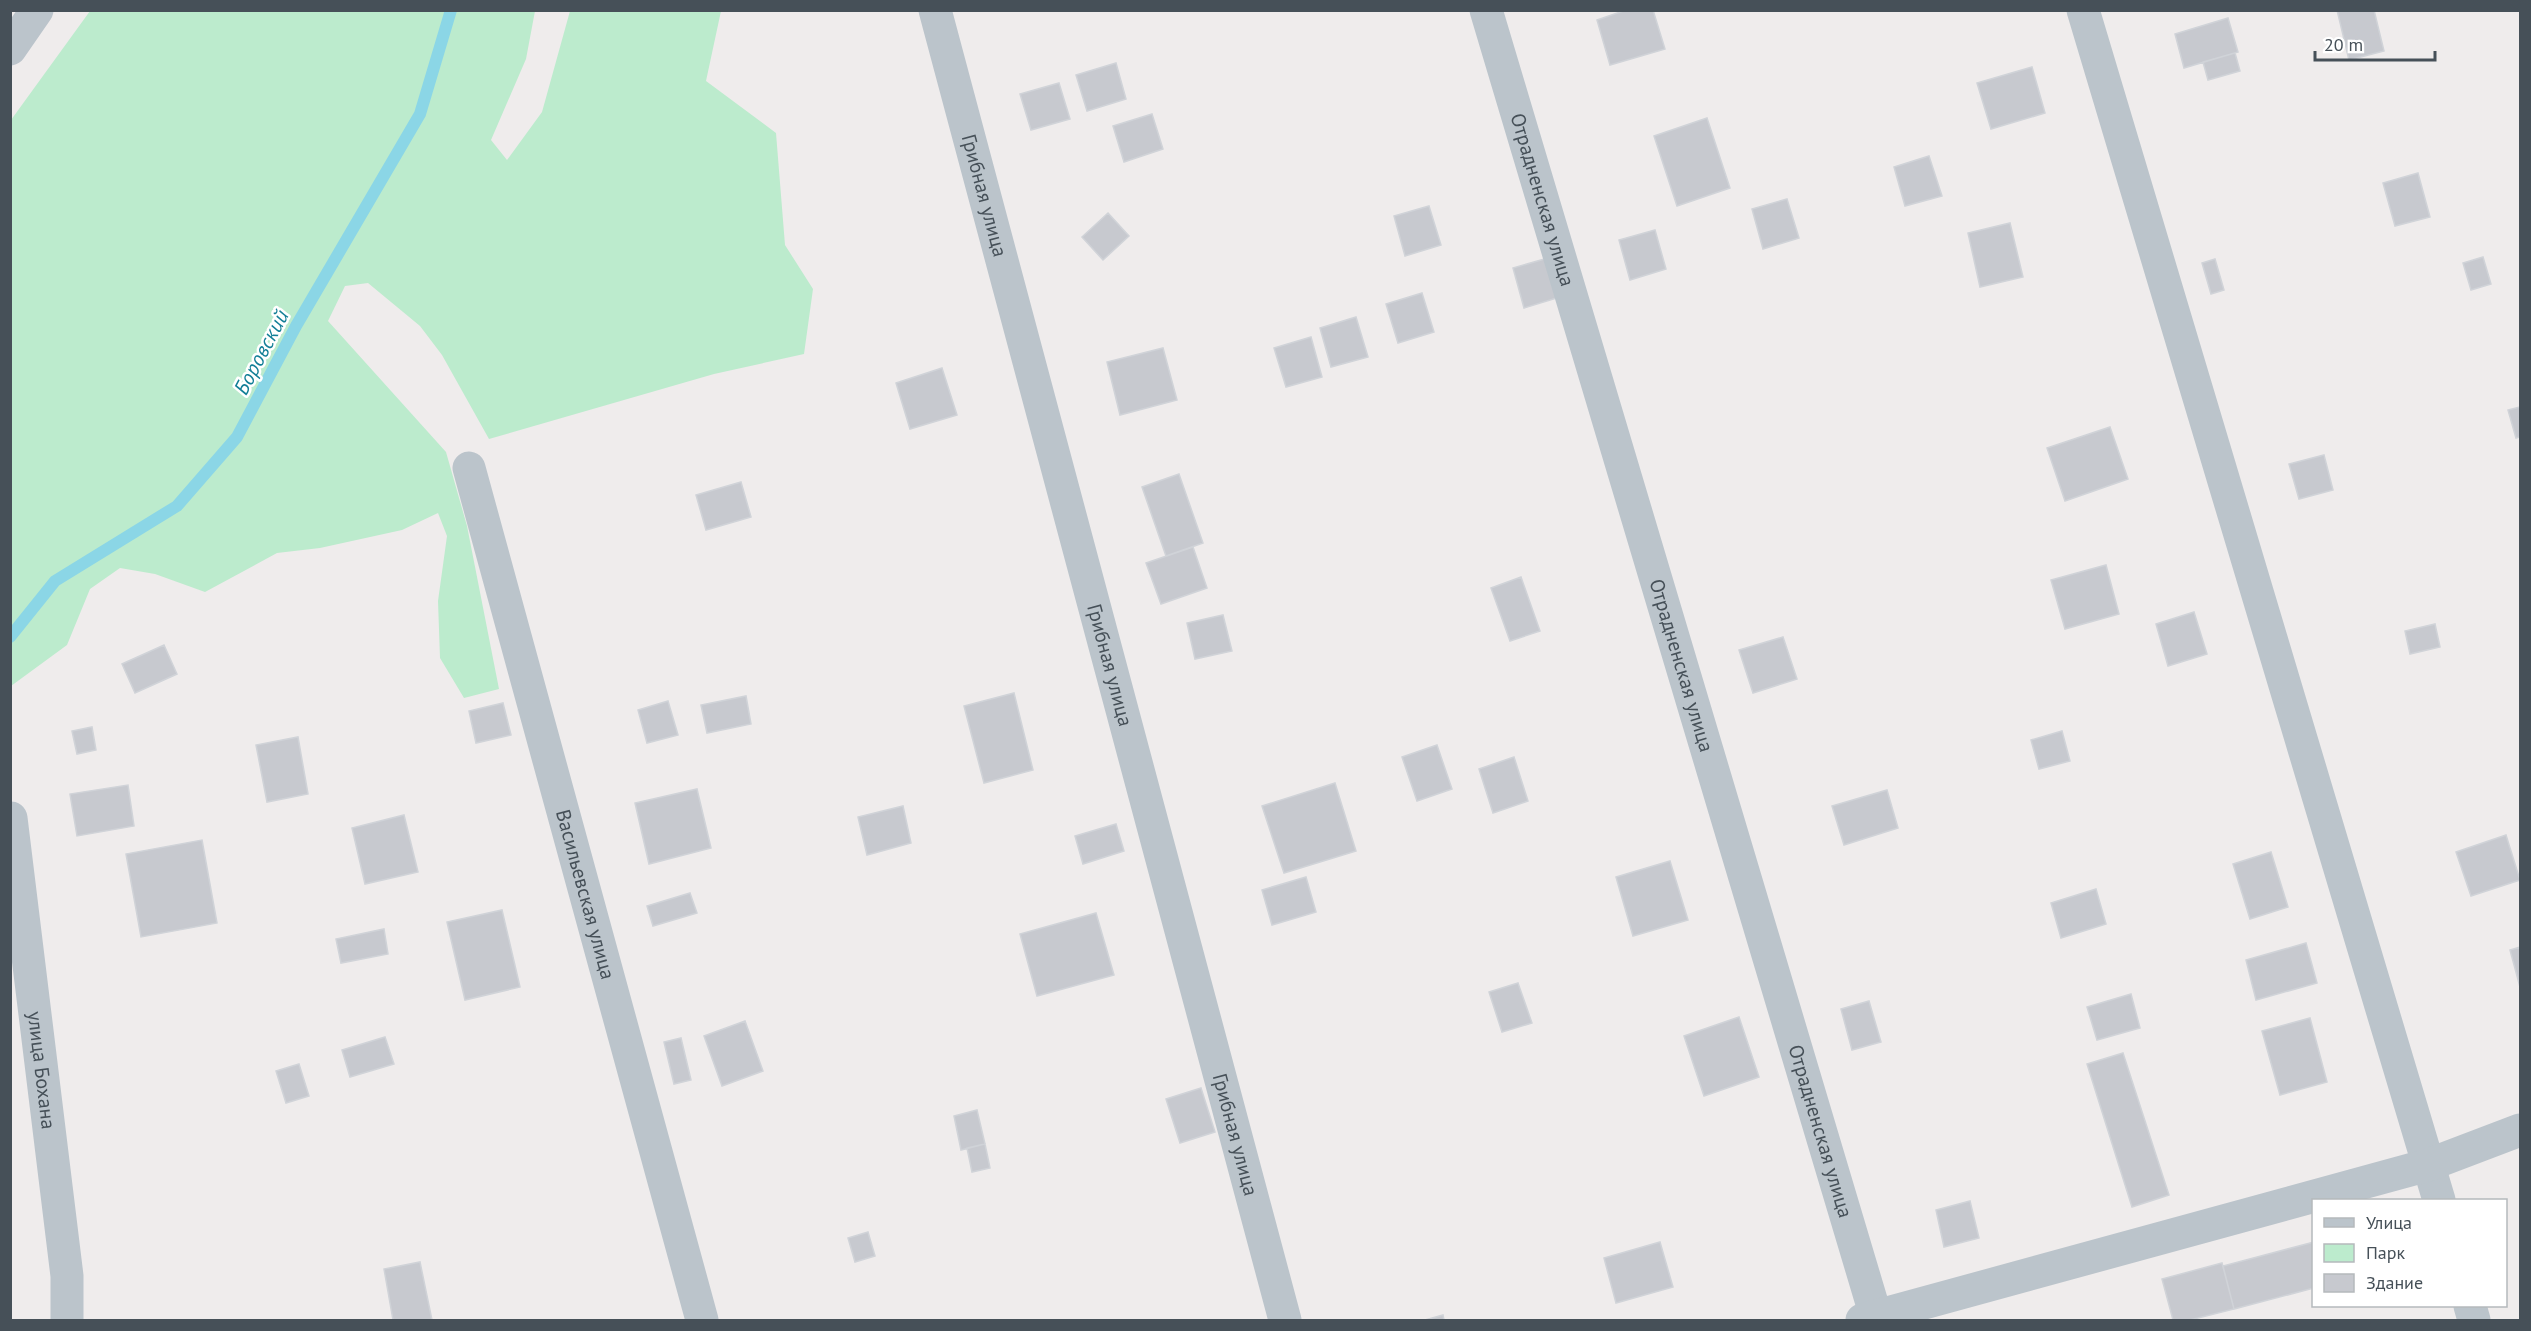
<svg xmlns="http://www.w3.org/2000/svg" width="2531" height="1331" viewBox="0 0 2531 1331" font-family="'PT Sans',sans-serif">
  <rect width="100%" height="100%" fill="#efecec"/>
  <path fill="#bcebcd" d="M 90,11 L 535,11 L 526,59 L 491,140 L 507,160 L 542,112 L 570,11 L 721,11 L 706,81 L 776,133 L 785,245 L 813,289 L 804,354 L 714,374 L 489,439 L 442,355 L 420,326 L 368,283 L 345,286 L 328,321 L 446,452 L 467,526 L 499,689 L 464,698 L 440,658 L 438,601 L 447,536 L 438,513 L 402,530 L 320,548 L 277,553 L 205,592 L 155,574 L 120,568 L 90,589 L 67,645 L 11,686 L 11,120 Z"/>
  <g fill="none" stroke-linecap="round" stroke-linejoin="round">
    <path stroke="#8bd6e6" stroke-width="12" d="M 10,637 L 55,581 L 177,506 L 237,437 L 296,326 L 420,114 L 451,10"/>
  </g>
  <path fill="#c7c9cf" stroke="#d0d3d8" stroke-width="1.5" d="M 1626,10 L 1653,10 L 1665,49 L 1610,65 L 1597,20 Z
    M 2337,10 L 2374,10 L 2384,51 L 2349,60 Z
    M 2228,18 L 2238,52 L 2184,68 L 2175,34 Z
    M 2235,53 L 2240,71 L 2208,80 L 2203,62 Z
    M 1116,63 L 1126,99 L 1087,111 L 1076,75 Z
    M 2032,67 L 2045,113 L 1991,129 L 1977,83 Z
    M 1059,83 L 1070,119 L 1031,130 L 1020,94 Z
    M 1152,114 L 1163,149 L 1124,162 L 1113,126 Z
    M 1707,118 L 1730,188 L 1677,206 L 1654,136 Z
    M 1929,156 L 1942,196 L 1905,206 L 1894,167 Z
    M 2418,173 L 2430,217 L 2395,226 L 2383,183 Z
    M 1787,199 L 1799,238 L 1763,249 L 1752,209 Z
    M 1429,206 L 1441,245 L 1405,256 L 1394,216 Z
    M 1108,213 L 1129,236 L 1103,260 L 1082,237 Z
    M 2010,223 L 2023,277 L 1980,287 L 1968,233 Z
    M 1655,230 L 1666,269 L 1630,280 L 1619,240 Z
    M 2483,257 L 2491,284 L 2471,290 L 2463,263 Z
    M 1548,258 L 1560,297 L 1524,308 L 1513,268 Z
    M 2215,259 L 2224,290 L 2211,294 L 2202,263 Z
    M 1422,293 L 1434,332 L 1398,343 L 1386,304 Z
    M 1356,317 L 1368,357 L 1331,367 L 1320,328 Z
    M 1311,337 L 1322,377 L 1286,387 L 1274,348 Z
    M 1163,348 L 1177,400 L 1120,415 L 1107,362 Z
    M 942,368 L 957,415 L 910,429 L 896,383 Z
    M 2520,407 L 2520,437 L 2516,438 L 2508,410 Z
    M 2110,427 L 2128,479 L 2065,501 L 2047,448 Z
    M 2324,455 L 2333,490 L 2299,499 L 2289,464 Z
    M 1179,474 L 1203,543 L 1166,556 L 1142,487 Z
    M 741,482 L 751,517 L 706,530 L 696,495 Z
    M 1193,547 L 1207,588 L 1161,604 L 1146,563 Z
    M 2106,565 L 2119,614 L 2065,629 L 2051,580 Z
    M 1521,577 L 1540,631 L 1510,641 L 1491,588 Z
    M 2194,612 L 2207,654 L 2168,666 L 2156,624 Z
    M 1223,615 L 1232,651 L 1195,659 L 1187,623 Z
    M 2435,624 L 2440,647 L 2410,654 L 2405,631 Z
    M 1783,637 L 1797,679 L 1753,693 L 1739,650 Z
    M 164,645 L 177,674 L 135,693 L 122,664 Z
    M 1014,693 L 1033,770 L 984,783 L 964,706 Z
    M 746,696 L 751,724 L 707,733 L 701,705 Z
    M 668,701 L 678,735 L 647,743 L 638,710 Z
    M 503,703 L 511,735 L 476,743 L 469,711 Z
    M 92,727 L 96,750 L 77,754 L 72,731 Z
    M 2062,731 L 2070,761 L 2039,769 L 2031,740 Z
    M 298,737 L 308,794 L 267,802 L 256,745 Z
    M 1437,745 L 1452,789 L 1417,801 L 1402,757 Z
    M 1514,757 L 1528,801 L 1493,813 L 1479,769 Z
    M 1335,783 L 1356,851 L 1284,873 L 1262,806 Z
    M 128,785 L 134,826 L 77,836 L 70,794 Z
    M 697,789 L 711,848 L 649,864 L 635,803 Z
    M 1887,790 L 1898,828 L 1844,845 L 1832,806 Z
    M 903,806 L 911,843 L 867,855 L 858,817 Z
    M 404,815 L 418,872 L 365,884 L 352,828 Z
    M 1116,824 L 1124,851 L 1083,864 L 1075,836 Z
    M 2506,835 L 2520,880 L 2471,896 L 2456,852 Z
    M 202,840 L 217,923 L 141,937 L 126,854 Z
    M 2271,852 L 2288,907 L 2250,919 L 2233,864 Z
    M 1670,861 L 1688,920 L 1633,936 L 1616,877 Z
    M 1306,877 L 1316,912 L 1272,925 L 1262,890 Z
    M 2096,889 L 2106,924 L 2061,938 L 2051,903 Z
    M 690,893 L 697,913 L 653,926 L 647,906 Z
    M 502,910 L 520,987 L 465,1000 L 447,922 Z
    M 1096,913 L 1114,975 L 1037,996 L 1020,934 Z
    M 384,929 L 388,954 L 341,963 L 336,939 Z
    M 2306,943 L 2317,983 L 2256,1000 L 2246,960 Z
    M 2520,947 L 2520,987 L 2510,950 Z
    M 1518,983 L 1532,1023 L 1502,1032 L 1489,992 Z
    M 2131,994 L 2140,1028 L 2097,1040 L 2087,1007 Z
    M 1869,1001 L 1881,1042 L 1852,1050 L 1841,1009 Z
    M 1739,1017 L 1759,1077 L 1704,1096 L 1684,1036 Z
    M 2310,1018 L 2327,1082 L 2280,1095 L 2262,1031 Z
    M 745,1021 L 763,1071 L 722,1086 L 704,1036 Z
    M 385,1037 L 394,1064 L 350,1077 L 342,1050 Z
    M 681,1038 L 691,1080 L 674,1084 L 664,1042 Z
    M 2123,1053 L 2169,1195 L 2132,1207 L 2087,1064 Z
    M 299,1064 L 309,1096 L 286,1103 L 276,1071 Z
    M 1201,1088 L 1215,1132 L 1180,1143 L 1166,1099 Z
    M 977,1110 L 985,1144 L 961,1150 L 954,1116 Z
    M 985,1144 L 990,1168 L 972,1172 L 967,1148 Z
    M 1970,1201 L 1979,1238 L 1944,1247 L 1936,1210 Z
    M 868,1232 L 875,1256 L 855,1262 L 848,1238 Z
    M 1660,1242 L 1673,1287 L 1616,1303 L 1604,1258 Z
    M 2314,1242 L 2314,1288 L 2234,1309 L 2223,1266 Z
    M 420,1262 L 432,1320 L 393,1320 L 384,1269 Z
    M 2222,1263 L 2234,1309 L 2190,1320 L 2173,1320 L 2162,1279 Z
    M 1443,1315 L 1444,1320 L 1425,1320 Z"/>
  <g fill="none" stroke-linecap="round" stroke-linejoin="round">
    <g stroke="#bbc4cb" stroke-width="33">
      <path id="s1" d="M 935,10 L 1285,1320"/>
      <path id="s2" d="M 1486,10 L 1877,1320"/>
      <path d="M 2083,10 L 2439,1200"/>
      <path d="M 10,49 L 37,10"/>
      <path id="s3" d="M 469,468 L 702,1320"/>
      <path id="s4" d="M 11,818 L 67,1276 L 67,1320"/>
      <path d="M 2470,1306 L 2474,1320"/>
      <path d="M 1862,1320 L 2428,1165 L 2520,1130"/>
    </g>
  </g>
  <g text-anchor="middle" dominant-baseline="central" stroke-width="5" stroke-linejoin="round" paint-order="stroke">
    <g font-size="20" fill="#465058" stroke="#fff">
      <text stroke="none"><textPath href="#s1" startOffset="192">Грибная улица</textPath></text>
      <text stroke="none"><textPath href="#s2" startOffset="198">Отрадненская улица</textPath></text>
      <text stroke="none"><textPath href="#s2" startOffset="684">Отрадненская улица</textPath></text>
      <text stroke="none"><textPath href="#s1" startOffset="678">Грибная улица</textPath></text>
      <text stroke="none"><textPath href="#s3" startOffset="442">Васильевская улица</textPath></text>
      <text stroke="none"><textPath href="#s4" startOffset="254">улица Бохана</textPath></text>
      <text stroke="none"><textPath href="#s2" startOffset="1170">Отрадненская улица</textPath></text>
      <text stroke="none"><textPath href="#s1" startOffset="1164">Грибная улица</textPath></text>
    </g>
    <g font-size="21" font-style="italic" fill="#137f97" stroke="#fff">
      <text transform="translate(261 352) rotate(-62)">Боровский</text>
    </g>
  </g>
  <rect width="2531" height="1331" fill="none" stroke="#465058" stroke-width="24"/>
  <rect x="2312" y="1199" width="195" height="108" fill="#ffffff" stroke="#b5b9bc" stroke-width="1.5"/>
  <rect x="2324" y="1218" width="30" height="9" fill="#bbc4cb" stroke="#b5b9bc" stroke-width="1.5"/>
  <text x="2366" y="1229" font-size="18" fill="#465058">Улица</text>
  <rect x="2324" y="1244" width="30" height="18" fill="#bcebcd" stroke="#b5b9bc" stroke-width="1.5"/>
  <text x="2366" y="1259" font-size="18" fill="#465058">Парк</text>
  <rect x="2324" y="1274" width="30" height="18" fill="#c7c9cf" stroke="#b5b9bc" stroke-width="1.5"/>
  <text x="2366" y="1289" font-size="18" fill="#465058">Здание</text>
  <path d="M2315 51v9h120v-9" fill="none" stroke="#465058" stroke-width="3"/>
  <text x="2324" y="51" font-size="18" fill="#465058" stroke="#ffffff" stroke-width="4.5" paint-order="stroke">20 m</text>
</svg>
